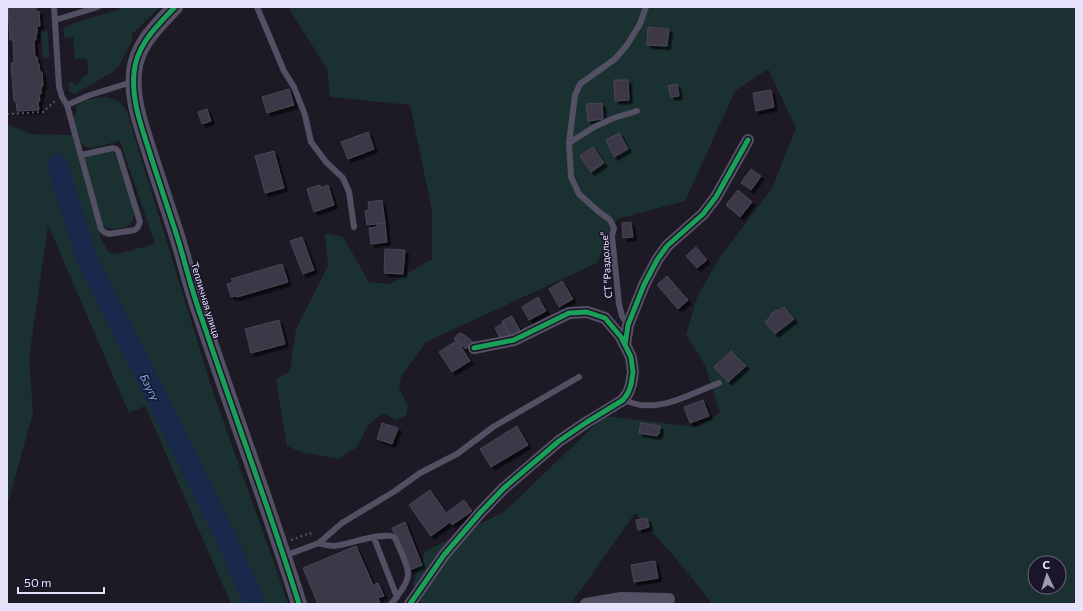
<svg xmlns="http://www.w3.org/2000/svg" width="1083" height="611" viewBox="0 0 1083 611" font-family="Commissioner,sans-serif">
  <defs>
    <filter id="shadow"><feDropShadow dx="3.5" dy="3.5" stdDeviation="0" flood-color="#0009"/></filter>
  </defs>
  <rect width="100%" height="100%" fill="#1d1a25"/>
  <path fill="#1a3031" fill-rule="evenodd" d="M 126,7 L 160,7 L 131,35 L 133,38 L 119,66 L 114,71 L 75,94 L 69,91 L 68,84 C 72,82 73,82 76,85 L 78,84 L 81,79 L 88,74 L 87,58 L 75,59 L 73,37 L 64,38 L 64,28 L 71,24 Z
    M 288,7 L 1076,7 L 1076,604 L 710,604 L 711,602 L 679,562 L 635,513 L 571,604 L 421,603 L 413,586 L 417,569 L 422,565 L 424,552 L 504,512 L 604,416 L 696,427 L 720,413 L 705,365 L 686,335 L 697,297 L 719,259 L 772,188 L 796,128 L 768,69 L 735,91 L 685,201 L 617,219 L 597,263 L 426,342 L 401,377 L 399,387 L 408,407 L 406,416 L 397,420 L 383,413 L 368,425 L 357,447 L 338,459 L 301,452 L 287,446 L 276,380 L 290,371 L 296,329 L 328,266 L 325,233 L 343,237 L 369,282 L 390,284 L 432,259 L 432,210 L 410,105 L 330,97 L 327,69 ZM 1035,563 L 1059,563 L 1059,587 L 1035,587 Z
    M 48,31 L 49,57 L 43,58 L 41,32 Z
    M 105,97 C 114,99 120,101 126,109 L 213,392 L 280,580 L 288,604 L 231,604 L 145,406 L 129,413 L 48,225 L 29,358 L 33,413 L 7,506 L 7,124 L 31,134 L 72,135 L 101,239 L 109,253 L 117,254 L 155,244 L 120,141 L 91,148 L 85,147 L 81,142 L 73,116 L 76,115 L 76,107 C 82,100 95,98 105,97 Z
    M 111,150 L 115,154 L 134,210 C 134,214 134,219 131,223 C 125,230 109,231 103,226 L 84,158 L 87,155 Z"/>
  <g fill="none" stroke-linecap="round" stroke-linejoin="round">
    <path stroke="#19294b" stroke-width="21" d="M 58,165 L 86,258 L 177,438 L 233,553 L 255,604"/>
  </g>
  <path fill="#3c3946" stroke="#4a4657" filter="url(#shadow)" d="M 8,7 L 36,7 L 36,12 L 39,11 L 40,26 L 37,26 L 37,34 L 36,34 L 36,40 L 34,40 L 35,57 L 37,57 L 38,64 L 39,64 L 40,72 L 42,72 L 43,86 L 41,86 L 41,94 L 39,94 L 40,101 L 38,101 L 39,110 L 17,111 L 16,101 L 14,101 L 11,63 L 14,63 L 13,40 L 10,40 Z
    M 648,27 L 669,29 L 667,46 L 647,45 Z
    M 614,80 L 628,80 L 629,100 L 615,101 Z
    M 677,84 L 679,96 L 671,97 L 668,86 Z
    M 289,89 L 294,105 L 267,113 L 262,97 Z
    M 771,90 L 774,107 L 756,111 L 753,93 Z
    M 602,103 L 603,119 L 588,121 L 586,104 Z
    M 207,109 L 211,121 L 202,124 L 198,112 Z
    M 368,132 L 374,149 L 348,159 L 341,142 Z
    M 619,133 L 628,149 L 614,157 L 606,140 Z
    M 593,147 L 604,163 L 591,172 L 580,156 Z
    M 274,151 L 284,188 L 265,193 L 255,156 Z
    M 751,169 L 761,176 L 751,190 L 741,183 Z
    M 320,185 L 321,188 L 328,185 L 334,205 L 314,212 L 307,189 Z
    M 738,190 L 752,202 L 740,217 L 726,205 Z
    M 382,200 L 385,223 L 367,225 L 365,211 L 369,210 L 368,202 Z
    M 631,222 L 633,237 L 623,238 L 622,223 Z
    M 385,223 L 387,242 L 371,244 L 369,228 L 377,227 L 377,224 Z
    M 302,237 L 314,270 L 303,274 L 290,241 Z
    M 696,247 L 707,260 L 697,268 L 686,256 Z
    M 385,249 L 405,250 L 403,274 L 384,273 Z
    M 282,264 L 288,282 L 237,297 L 236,296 L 231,297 L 227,284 L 233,282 L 231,279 Z
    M 667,276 L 688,300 L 678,309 L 657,285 Z
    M 562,281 L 573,299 L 559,307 L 549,289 Z
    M 538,297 L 546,311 L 529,320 L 522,307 Z
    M 784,307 L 794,319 L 775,334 L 765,322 L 771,316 L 770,315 L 777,310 L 778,311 Z
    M 512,316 L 522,334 L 512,339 L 502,321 Z
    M 279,320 L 285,344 L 251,353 L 245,329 Z
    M 503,323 L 510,335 L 501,340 L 495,328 Z
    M 459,333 L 463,334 L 473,342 L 466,349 L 454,339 Z
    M 456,341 L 458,342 L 470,361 L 452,372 L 439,352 Z
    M 731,351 L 746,366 L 728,382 L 714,367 Z
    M 703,400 L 709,416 L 690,423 L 684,407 Z
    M 382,423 L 398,428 L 392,444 L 377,439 Z
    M 641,423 L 660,426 L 659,434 L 657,434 L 657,436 L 639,433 Z
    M 517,426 L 528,445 L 491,467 L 480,449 Z
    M 430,490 L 446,513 L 464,500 L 472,511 L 452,525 L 450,522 L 431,536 L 409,505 Z
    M 647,518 L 649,527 L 638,530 L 636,520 Z
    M 405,522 L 422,565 L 410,570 L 392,528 Z
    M 356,546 L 373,585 L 378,583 L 384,596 L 378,598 L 380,604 L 318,604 L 303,568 Z
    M 655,561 L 658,578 L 634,582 L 631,565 Z"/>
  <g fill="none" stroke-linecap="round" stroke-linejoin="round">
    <path stroke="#4d5764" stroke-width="2" stroke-dasharray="2 3" stroke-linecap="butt" d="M 7,114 L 43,112 L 55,101
      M 291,540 L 310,533 L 313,536"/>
    <path stroke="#535064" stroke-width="6" d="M 54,7 L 59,87 L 62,97 L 67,105
      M 257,7 L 284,71 L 294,87 L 305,115 L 311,142 L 326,162 L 343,178 L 349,192 L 354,227
      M 55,20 L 98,7
      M 569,143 L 594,127 L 614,118 L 637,111
      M 81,155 L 113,148 L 116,149 L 118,151 L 140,222 L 138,227 L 135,230 L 109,234 L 104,232 L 101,229 L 67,105 L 90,95 L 132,82
      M 628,325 L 622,316 L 619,304 L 612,236 L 614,228 L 610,220 L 598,211 L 579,194 L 571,177 L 569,143 L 575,95 L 580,84 L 615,59 L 627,45 L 640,24 L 646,7
      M 623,400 C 629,402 635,404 641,405 C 668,408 695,392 719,383
      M 374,538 L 397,597
      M 319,543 C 324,545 329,546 334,546 C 347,545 387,530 395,538 C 399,547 408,565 408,574 C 408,584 397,597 391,604
      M 284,556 L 319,543 L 342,523 L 395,491 L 420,473 L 457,454 L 493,427 L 579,377"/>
    <path stroke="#535064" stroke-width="12" d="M 625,345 L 628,325 L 644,285 L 657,260 L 667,246 L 703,214 L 716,197 L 748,140
      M 410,604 L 444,555 L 480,513 L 504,488 L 559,441 L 587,422 L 623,400 L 628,393 L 631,385 L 633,372 L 631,357 L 621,337 L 605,318 L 587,312 L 569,313 L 514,340 L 474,348
      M 586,604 L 621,598 L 669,599"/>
    <path stroke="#535064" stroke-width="16" d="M 175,7 C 157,26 136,45 134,73 C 131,103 144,133 152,160 C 160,185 168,209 176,233 C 185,261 191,289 201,316 C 233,412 269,507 299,604"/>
    <defs>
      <path id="cycleway" d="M 175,7 C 157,26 136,45 134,73 C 131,103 144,133 152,160 C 160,185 168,209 176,233 C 185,261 191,289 201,316 C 233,412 269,507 299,604
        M 625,345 L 628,325 L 644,285 L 657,260 L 667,246 L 703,214 L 716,197 L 748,140
        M 410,604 L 444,555 L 480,513 L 504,488 L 559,441 L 587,422 L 623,400 L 628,393 L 631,385 L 633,372 L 631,357 L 621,337 L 605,318 L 587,312 L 569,313 L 514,340 L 474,348"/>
    </defs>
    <use href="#cycleway" stroke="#1a152a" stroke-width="8"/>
    <use href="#cycleway" stroke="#1a9f57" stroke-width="5"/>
  </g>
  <g text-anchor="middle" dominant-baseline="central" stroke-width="3" stroke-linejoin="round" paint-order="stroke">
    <g font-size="10" fill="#e6e2fb" stroke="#1a152a">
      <text transform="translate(606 265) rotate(-94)">СТ "Раздолье"</text>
      <text transform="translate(206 300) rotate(73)">Тепличная улица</text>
    </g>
    <g font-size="11" font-style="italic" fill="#7cb4ee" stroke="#1a152a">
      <text transform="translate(150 387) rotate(63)">Бзугу</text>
    </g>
  </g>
  <rect width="1083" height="611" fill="none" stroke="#e6e2fb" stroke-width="16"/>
  <g transform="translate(1047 575) rotate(356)"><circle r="19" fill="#1a152a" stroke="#6c677e"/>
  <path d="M0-3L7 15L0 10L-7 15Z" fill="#a09cb0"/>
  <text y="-6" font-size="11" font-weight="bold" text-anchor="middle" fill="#e6e2fb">С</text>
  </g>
  <path d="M18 587v6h86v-6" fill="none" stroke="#e6e2fb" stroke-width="2"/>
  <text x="24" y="587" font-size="12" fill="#e6e2fb" stroke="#1a152a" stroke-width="3" paint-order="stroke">50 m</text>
</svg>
